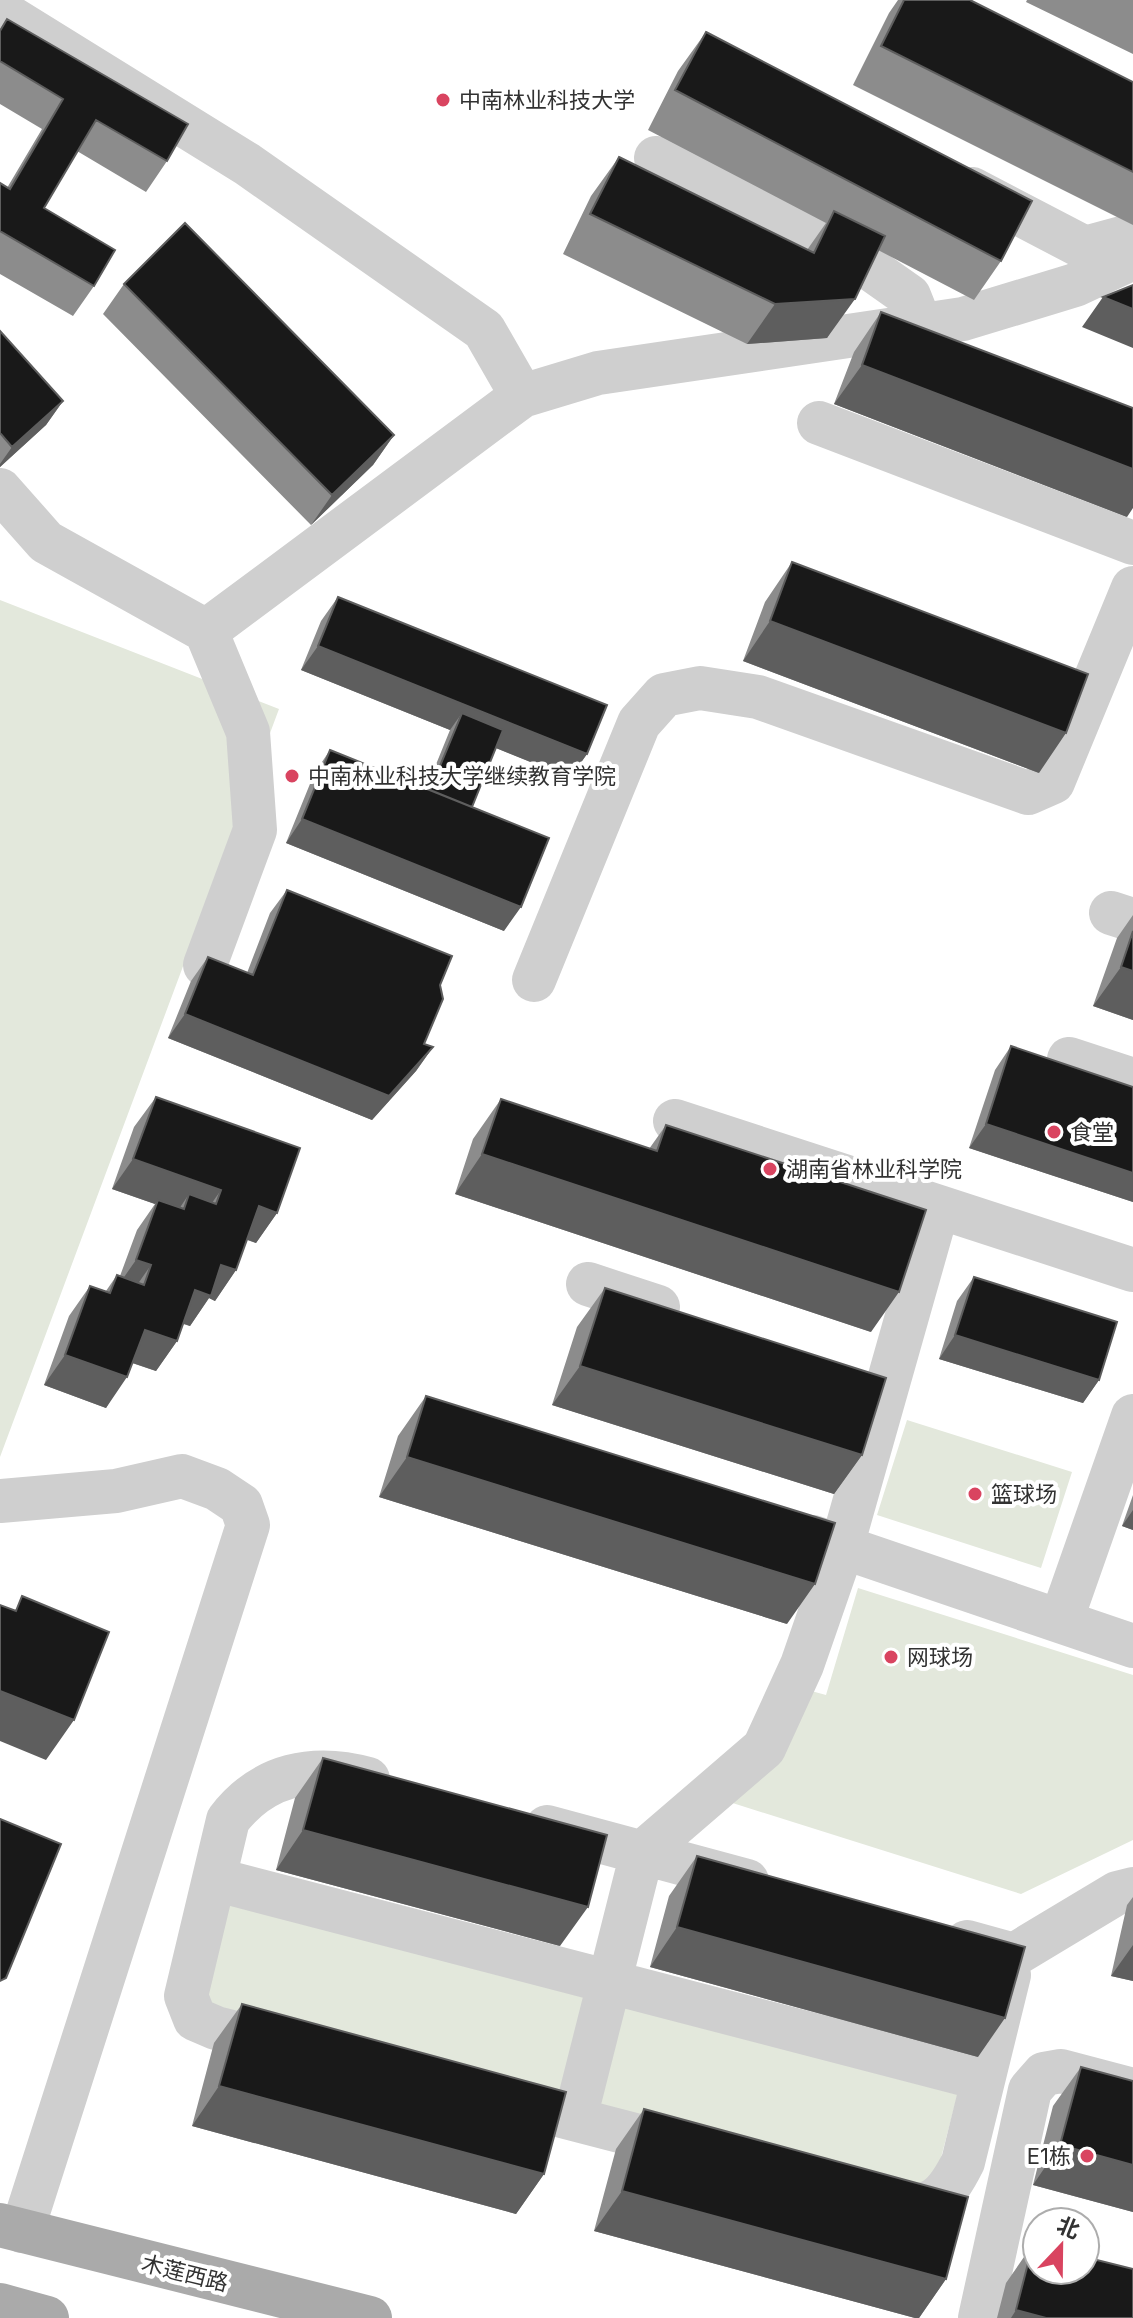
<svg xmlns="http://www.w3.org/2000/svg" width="1133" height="2318" viewBox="0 0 1133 2318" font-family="Inter,'Noto Sans SC',sans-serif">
  <rect width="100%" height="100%" fill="#fff"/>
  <path fill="#e3e8dc" d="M 0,600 L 279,709 L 0,1457 Z
    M 907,1420 L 1072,1472 L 1041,1568 L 877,1515 Z
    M 858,1588 L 1133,1675 L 1133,1840 L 1021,1894 L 720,1799 L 804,1689 L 826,1695 Z
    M 222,1898 L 959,2089 L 937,2173 L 917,2191 L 210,2005 L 203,1981 Z"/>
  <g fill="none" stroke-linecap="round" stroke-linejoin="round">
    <path stroke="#cfcfcf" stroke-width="44" d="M 0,11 L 247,164 L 484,330 L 522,396
      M 656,158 L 865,265 L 909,296 L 921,326
      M 972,189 L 1085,248 L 1133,235
      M 819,423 L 1133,543
      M 0,490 L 46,542 L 206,631 L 522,396 L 598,373 L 963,319 L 1075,285 L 1133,258
      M 1111,913 L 1133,920
      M 205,965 L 255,830 L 248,732 L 206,631
      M 534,980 L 639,723 L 664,695 L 700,688 L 758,697 L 1028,793 L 1053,782 L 1133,588
      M 1069,1059 L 1133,1080
      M 675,1121 L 1133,1270
      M 588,1284 L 658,1307
      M 0,1501 L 116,1491 L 182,1476 L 217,1489 L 241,1505 L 248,1525 L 22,2231
      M 813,1537 L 1133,1646
      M 1061,1621 L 1133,1416
      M 547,1827 L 747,1881
      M 214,1879 L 983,2079
      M 967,1942 L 1014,1955 L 1117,1893 L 1133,1889
      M 282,2045 L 216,2028 L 195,2019 L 186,1996 L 228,1820 C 263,1774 314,1764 368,1779
      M 504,2101 L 685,2148
      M 575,2118 L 642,1853 L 764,1748 L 802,1665 L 836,1567 L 938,1207
      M 891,2203 C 931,2213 946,2196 963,2162 L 1009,1975
      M 980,2318 L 1030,2090 L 1044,2074 L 1061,2071 L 1133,2090"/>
    <path stroke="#aaa" stroke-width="44" d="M 0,2225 L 370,2318
      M 0,2305 L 47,2318"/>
  </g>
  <path fill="#8c8c8c" d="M 898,0 L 970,0 L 1133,82 L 1133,225 L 853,85 L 889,13 Z
    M 1027,0 L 1133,0 L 1133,54 L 1026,2 Z
    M 7,19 L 167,161 L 146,192 L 77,151 L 44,208 L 94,286 L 73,316 L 0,274 L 0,183 L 7,188 L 42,129 L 0,104 L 0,29 Z
    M 706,32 L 1001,261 L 974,300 L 878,250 L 827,338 L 747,344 L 563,254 L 591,196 L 619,157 L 807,250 L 826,223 L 648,130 L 678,71 Z
    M 124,284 L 394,435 L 373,465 L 311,525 L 103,314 Z
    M 881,312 L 1127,517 L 834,404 L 854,352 Z
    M 0,331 L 63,401 L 46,425 L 0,467 Z
    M 792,562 L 1039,773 L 743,661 L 765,602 Z
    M 338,597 L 587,754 L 570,778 L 496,748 L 472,807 L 504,931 L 286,843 L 314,774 L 330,750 L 426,789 L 450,730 L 301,670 L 321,621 Z
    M 287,890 L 440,985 L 424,1044 L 433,1047 L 416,1071 L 372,1120 L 168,1038 L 191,981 L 208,957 L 247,973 L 270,913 Z
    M 1133,915 L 1133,1020 L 1093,1006 L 1117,938 Z
    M 1011,1046 L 1133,1087 L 1133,1202 L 969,1148 L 995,1070 Z
    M 156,1097 L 277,1213 L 256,1243 L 247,1240 L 236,1270 L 215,1301 L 209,1298 L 190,1326 L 183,1324 L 177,1341 L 156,1371 L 132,1363 L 106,1408 L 44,1385 L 69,1316 L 90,1286 L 106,1291 L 117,1275 L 120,1276 L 137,1230 L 155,1204 L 112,1189 L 134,1127 Z
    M 501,1099 L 649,1149 L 666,1125 L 871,1332 L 455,1194 L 473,1139 Z
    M 974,1277 L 1099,1380 L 1083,1403 L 939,1359 L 957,1301 Z
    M 605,1288 L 862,1455 L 834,1494 L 552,1405 L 577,1327 Z
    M 426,1396 L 787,1624 L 379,1497 L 398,1436 Z
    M 1133,1495 L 1133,1530 L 1122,1526 Z
    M 323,1758 L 560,1946 L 276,1870 L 295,1798 Z
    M 697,1856 L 978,2057 L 650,1967 L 669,1896 Z
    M 1133,1897 L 1133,1981 L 1111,1976 L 1127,1905 Z
    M 242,2004 L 544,2174 L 516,2214 L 192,2126 L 214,2043 Z
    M 1081,2067 L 1133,2081 L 1133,2212 L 1033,2185 L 1053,2106 Z
    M 644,2109 L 946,2279 L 919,2318 L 915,2318 L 594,2231 L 616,2149 Z
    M 1033,2244 L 1133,2318 L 997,2318 L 1006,2283 Z"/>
  <path fill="#5e5e5e" d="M 1103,297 L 1133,309 L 1133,348 L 1082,327 Z
    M 855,299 L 827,338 L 747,344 L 775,304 Z
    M 862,365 L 1133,469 L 1133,508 L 1127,517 L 834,404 Z
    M 63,401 L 46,425 L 0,467 L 0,464 L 12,447 Z
    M 394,435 L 373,465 L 311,525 L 332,495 Z
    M 770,621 L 1066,733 L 1039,773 L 743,661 Z
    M 318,646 L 587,754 L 570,778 L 454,731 L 462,713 L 450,730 L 301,670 Z
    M 302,819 L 521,907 L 504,931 L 286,843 Z
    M 1121,967 L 1133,971 L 1133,1020 L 1093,1006 Z
    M 185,1014 L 433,1047 L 416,1071 L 372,1120 L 168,1038 Z
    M 986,1124 L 1133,1173 L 1133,1202 L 969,1148 Z
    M 482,1154 L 899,1292 L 871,1332 L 455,1194 Z
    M 133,1159 L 221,1190 L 200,1220 L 184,1209 L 189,1194 L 177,1212 L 158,1200 L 155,1204 L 112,1189 Z
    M 259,1206 L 277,1213 L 256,1243 L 238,1236 Z
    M 136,1260 L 151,1265 L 130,1295 L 115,1290 Z
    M 221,1265 L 236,1270 L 215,1301 L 209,1298 L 190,1326 L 174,1320 L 195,1290 Z
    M 145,1330 L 177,1341 L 156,1371 L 124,1360 Z
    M 955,1335 L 1099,1380 L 1083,1403 L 939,1359 Z
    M 65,1355 L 127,1377 L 106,1408 L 44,1385 Z
    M 580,1366 L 862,1455 L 834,1494 L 552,1405 Z
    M 407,1457 L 815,1584 L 787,1624 L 379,1497 Z
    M 1133,1510 L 1133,1530 L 1122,1526 Z
    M 0,1691 L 74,1720 L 46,1760 L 0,1741 Z
    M 303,1830 L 588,1907 L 560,1946 L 276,1870 Z
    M 677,1927 L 1005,2018 L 978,2057 L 650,1967 Z
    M 1133,1945 L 1133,1981 L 1111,1976 Z
    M 219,2086 L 544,2174 L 516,2214 L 192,2126 Z
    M 1060,2145 L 1133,2165 L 1133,2212 L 1033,2185 Z
    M 622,2191 L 946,2279 L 919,2318 L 915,2318 L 594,2231 Z
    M 1016,2310 L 1046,2318 L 1011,2318 Z"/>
  <path fill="#191919" stroke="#5e5e5e" stroke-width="2" d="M 904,0 L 970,0 L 1133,82 L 1133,172 L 881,46 Z
    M 7,19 L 188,124 L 167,161 L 96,120 L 44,208 L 115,250 L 94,286 L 0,231 L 0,183 L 10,189 L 63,99 L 0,61 L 0,31 Z
    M 706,32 L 1032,201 L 1001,261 L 675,90 Z
    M 619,157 L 814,253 L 834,211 L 885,236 L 855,299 L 775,304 L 590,214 Z
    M 185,223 L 394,435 L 332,495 L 124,284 Z
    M 1133,285 L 1133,309 L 1103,297 Z
    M 881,312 L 1133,408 L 1133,469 L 862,365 Z
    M 0,331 L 63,401 L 12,447 L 0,433 Z
    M 792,562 L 1088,674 L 1066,733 L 770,621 Z
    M 338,597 L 607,705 L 587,754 L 318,646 Z
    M 462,713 L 503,730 L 472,807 L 430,790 Z
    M 330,750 L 549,838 L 521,907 L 302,819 Z
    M 287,890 L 452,956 L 440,985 L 443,999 L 424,1044 L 433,1047 L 389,1096 L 185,1014 L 208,957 L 253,975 Z
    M 1133,931 L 1133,971 L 1121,967 Z
    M 1011,1046 L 1133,1087 L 1133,1173 L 986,1124 Z
    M 156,1097 L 300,1148 L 277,1213 L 259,1206 L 236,1270 L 221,1265 L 211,1296 L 195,1290 L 177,1341 L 145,1330 L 127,1377 L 65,1355 L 90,1286 L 110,1293 L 117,1275 L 144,1285 L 151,1265 L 136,1260 L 158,1200 L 184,1209 L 189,1194 L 216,1204 L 221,1190 L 133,1159 Z
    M 501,1099 L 657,1151 L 666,1125 L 926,1210 L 899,1292 L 482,1154 Z
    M 974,1277 L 1117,1322 L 1099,1380 L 955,1335 Z
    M 605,1288 L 886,1378 L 862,1455 L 580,1366 Z
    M 426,1396 L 835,1523 L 815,1584 L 407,1457 Z
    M 22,1596 L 109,1632 L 74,1720 L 0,1691 L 0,1605 L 16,1611 Z
    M 323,1758 L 607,1835 L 588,1907 L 303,1830 Z
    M 0,1819 L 61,1844 L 6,1978 L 0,1981 Z
    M 697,1856 L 1025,1947 L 1005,2018 L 677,1927 Z
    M 242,2004 L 566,2092 L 544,2174 L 219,2086 Z
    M 1081,2067 L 1133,2081 L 1133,2165 L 1060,2145 Z
    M 644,2109 L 968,2197 L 946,2279 L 622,2191 Z
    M 1033,2244 L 1037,2245 L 1037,2270 L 1085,2270 L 1085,2257 L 1133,2269 L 1133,2318 L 1046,2318 L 1016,2310 Z"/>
  <g fill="#d94460" stroke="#fff" stroke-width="3">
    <circle cx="443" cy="100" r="8"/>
    <circle cx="292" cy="776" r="8"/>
    <circle cx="1054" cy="1132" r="8"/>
    <circle cx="770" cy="1169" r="8"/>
    <circle cx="975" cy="1494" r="8"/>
    <circle cx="891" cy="1657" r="8"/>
    <circle cx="1087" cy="2156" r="8"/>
  </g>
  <g text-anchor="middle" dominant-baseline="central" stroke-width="8" stroke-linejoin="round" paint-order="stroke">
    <g font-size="22" fill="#323232" stroke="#fff" text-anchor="start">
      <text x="459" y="100">中南林业科技大学</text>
      <text x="308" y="776">中南林业科技大学继续教育学院</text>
      <text x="1070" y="1132">食堂</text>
      <text x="786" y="1169">湖南省林业科学院</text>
      <text x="991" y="1494">篮球场</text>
      <text x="907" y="1657">网球场</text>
      <text x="1071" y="2156" text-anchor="end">E1栋</text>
    </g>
    <g font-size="22" fill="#323232" stroke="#fff">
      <text transform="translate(185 2273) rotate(14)">木莲西路</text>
    </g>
  </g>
  <g transform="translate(1061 2246) rotate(22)"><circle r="38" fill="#ffffff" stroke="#adadad" stroke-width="2"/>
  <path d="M0-6L14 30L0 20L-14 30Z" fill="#d94460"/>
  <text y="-12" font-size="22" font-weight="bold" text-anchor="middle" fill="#323232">北</text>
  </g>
</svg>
